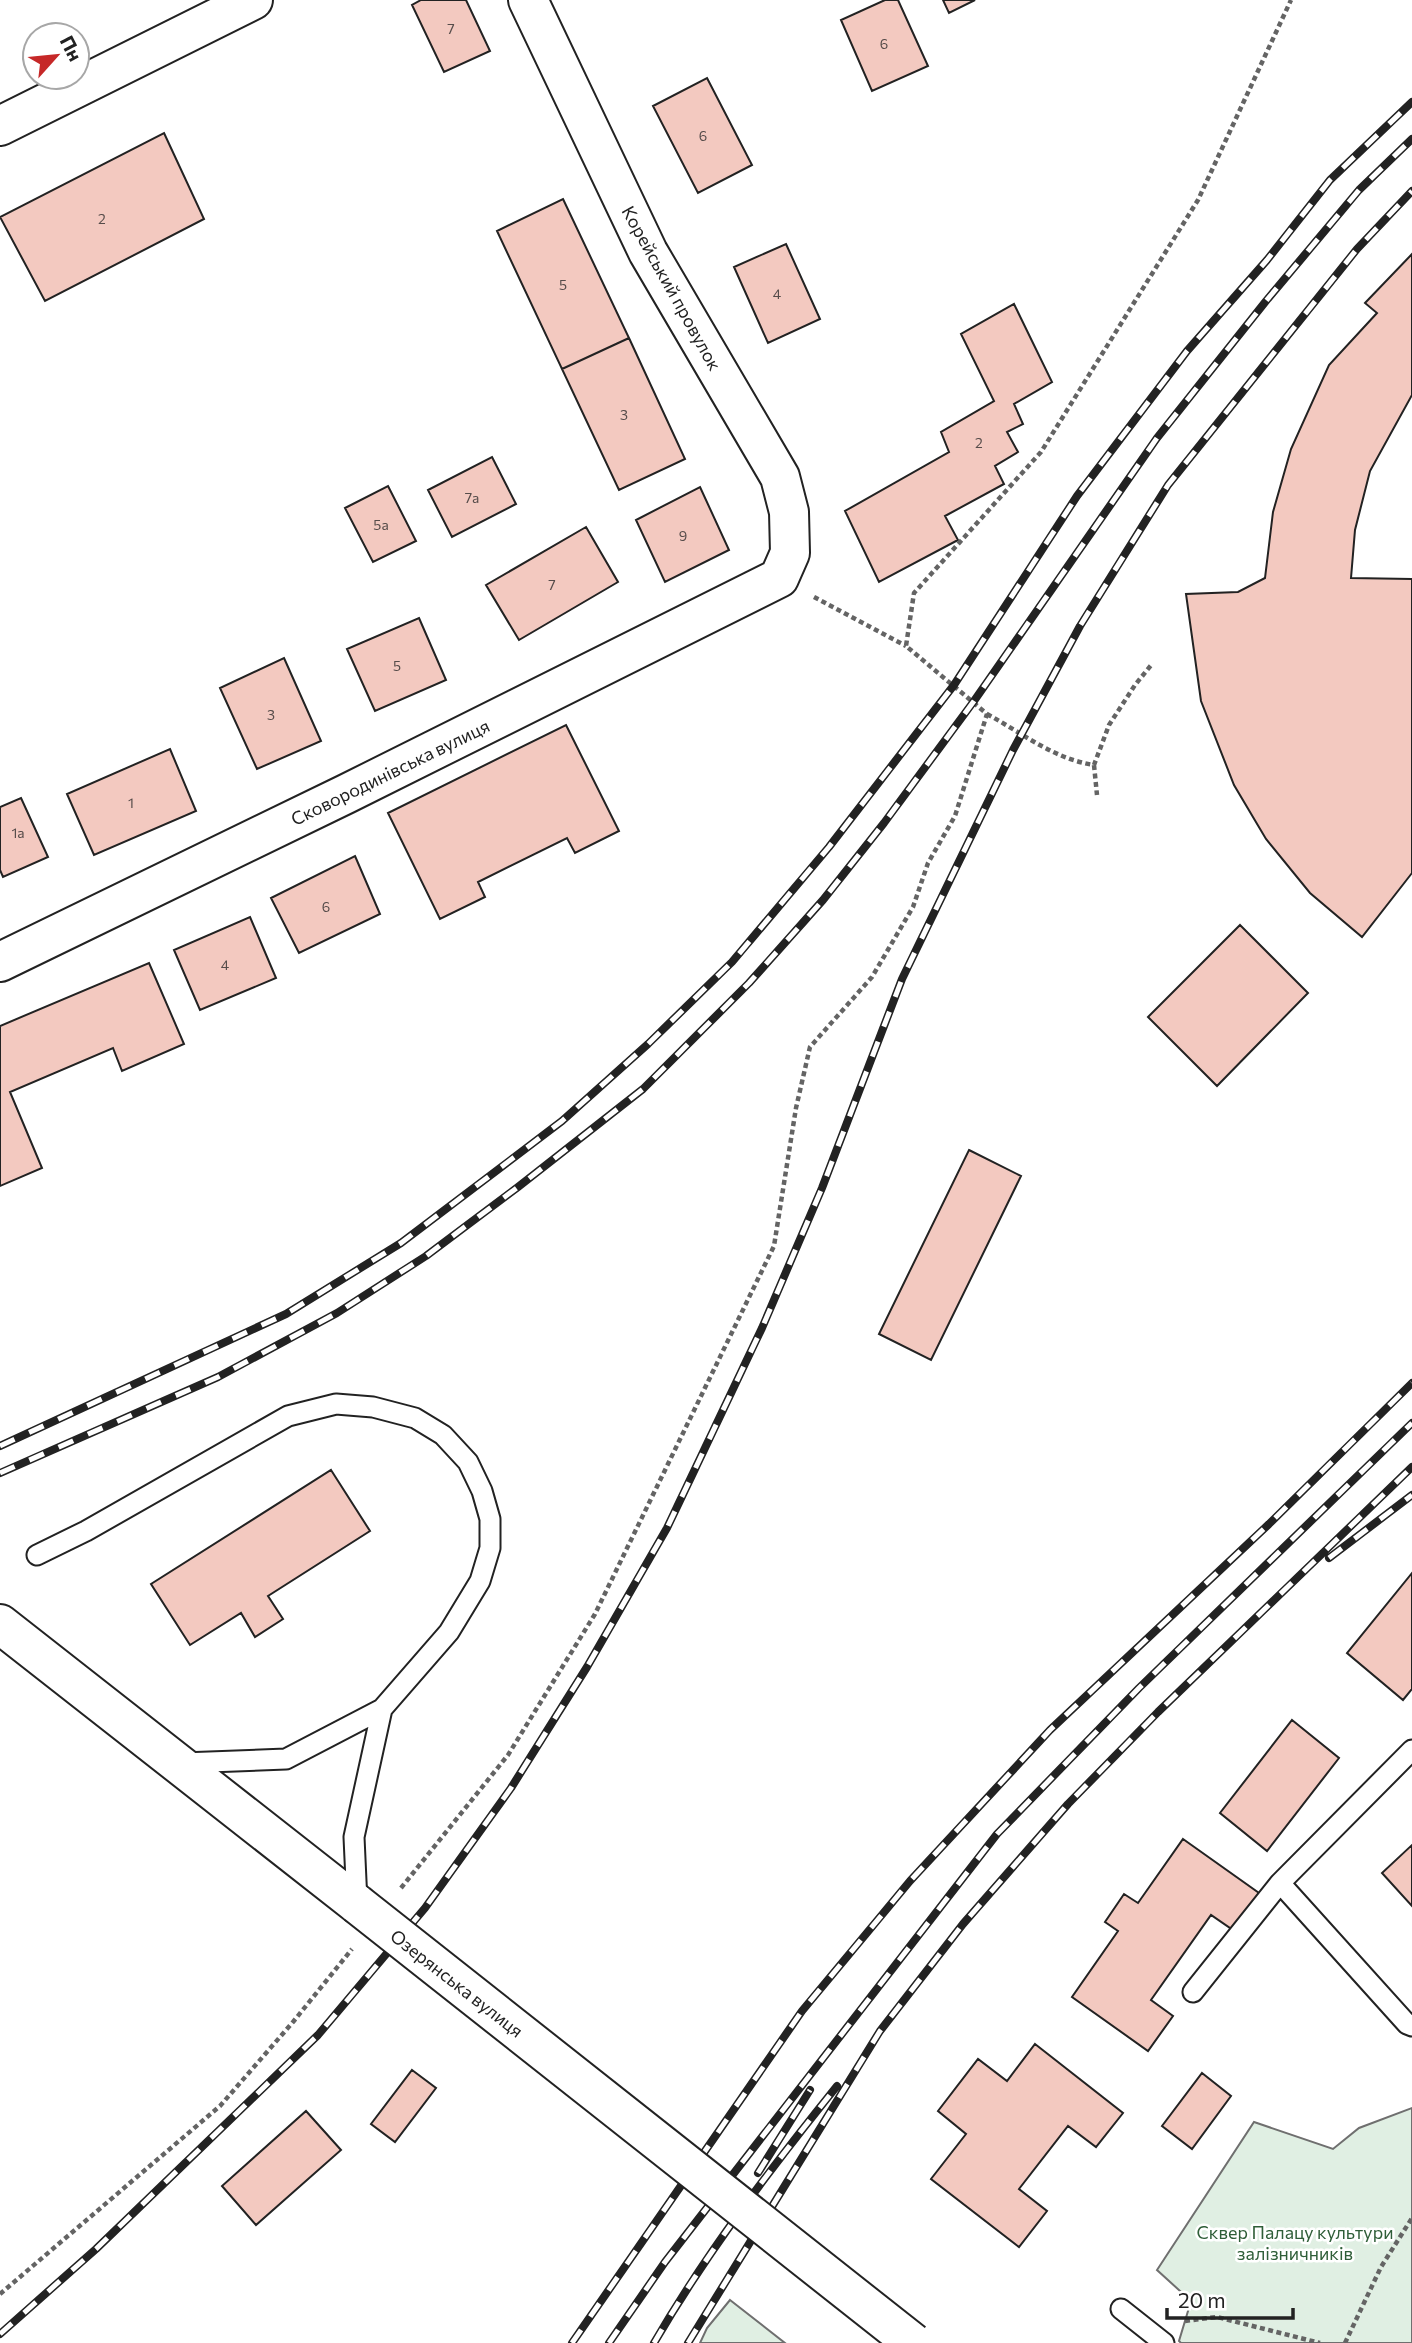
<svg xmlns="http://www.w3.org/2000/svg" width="1412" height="2343" viewBox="0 0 1412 2343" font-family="Commissioner,sans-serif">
  <rect width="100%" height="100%" fill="#fff"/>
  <path fill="#e0efe3" stroke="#6f6f6f" stroke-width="2" d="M 1412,2108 L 1412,2343 L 1181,2343 L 1179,2341 L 1191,2301 L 1157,2270 L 1254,2122 L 1333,2149 L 1359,2128 Z
    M 730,2300 L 785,2343 L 700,2343 L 707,2328 Z"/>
  <path fill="#f3c9c0" stroke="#222" stroke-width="2" d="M 421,0 L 466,0 L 490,51 L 444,72 L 412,5 Z
    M 885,0 L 898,0 L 928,66 L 872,91 L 841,20 Z
    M 943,0 L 975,0 L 949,13 Z
    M 707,78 L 752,165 L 698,193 L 653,106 Z
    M 164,133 L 204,219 L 45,301 L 0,217 Z
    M 563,199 L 629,338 L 562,369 L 497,231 Z
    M 786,244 L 820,319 L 768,343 L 734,267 Z
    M 1412,254 L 1412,395 L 1370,471 L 1355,530 L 1351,578 L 1412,579 L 1412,873 L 1362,937 L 1310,893 L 1266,839 L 1234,785 L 1201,701 L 1186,594 L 1238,592 L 1265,578 L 1273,512 L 1291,449 L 1329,365 L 1377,313 L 1365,303 Z
    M 1014,304 L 1052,382 L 1014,404 L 1023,424 L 1007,432 L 1018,452 L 995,466 L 1004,484 L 945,516 L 958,540 L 879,582 L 845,511 L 949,452 L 941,432 L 994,401 L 961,334 Z
    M 629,338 L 685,459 L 619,490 L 562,369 Z
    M 492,457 L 516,504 L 452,537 L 428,490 Z
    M 388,486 L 416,541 L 373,562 L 345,508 Z
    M 700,487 L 729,550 L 665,582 L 636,520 Z
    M 586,527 L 618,582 L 519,640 L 486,585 Z
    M 419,618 L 446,680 L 375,711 L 347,649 Z
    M 284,658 L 321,741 L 257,769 L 220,688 Z
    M 566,725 L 619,831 L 575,853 L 567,838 L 478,882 L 485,897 L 440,919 L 388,813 Z
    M 170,749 L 196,811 L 94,855 L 67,794 Z
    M 21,798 L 48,857 L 3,877 L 0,870 L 0,807 Z
    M 355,856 L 380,914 L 299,953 L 271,898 Z
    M 250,917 L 276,978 L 200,1010 L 174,950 Z
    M 1240,925 L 1308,993 L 1217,1086 L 1148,1017 Z
    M 149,963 L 184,1044 L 122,1071 L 113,1048 L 10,1092 L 42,1168 L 0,1186 L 0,1026 Z
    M 969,1150 L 1021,1176 L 931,1360 L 879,1334 Z
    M 331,1470 L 370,1531 L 268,1596 L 283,1619 L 255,1637 L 241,1613 L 190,1645 L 151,1584 Z
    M 1412,1573 L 1412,1689 L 1403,1700 L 1347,1653 Z
    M 1292,1720 L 1339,1758 L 1267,1851 L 1220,1813 Z
    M 1183,1839 L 1259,1893 L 1233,1930 L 1211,1915 L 1151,2000 L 1173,2016 L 1148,2051 L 1072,1997 L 1118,1931 L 1105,1922 L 1124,1894 L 1138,1903 Z
    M 1412,1845 L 1412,1906 L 1382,1873 Z
    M 1035,2044 L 1123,2113 L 1096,2147 L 1068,2126 L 1019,2189 L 1047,2211 L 1019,2247 L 931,2179 L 966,2134 L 938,2111 L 978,2059 L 1007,2081 Z
    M 412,2070 L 436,2088 L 395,2142 L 371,2124 Z
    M 1202,2073 L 1231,2096 L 1192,2149 L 1162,2126 Z
    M 306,2111 L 341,2150 L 256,2225 L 222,2186 Z"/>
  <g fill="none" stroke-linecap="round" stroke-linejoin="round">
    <defs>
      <path id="service" d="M 37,1555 L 86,1531 L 288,1416 L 336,1404 L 373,1407 L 415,1418 L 443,1435 L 468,1462 L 482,1491 L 490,1519 L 490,1548 L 480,1581 L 449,1632 L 382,1709 L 286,1759 L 182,1763
        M 1280,1883 L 1407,2024 L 1412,2026
        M 357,1903 L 354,1837 L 382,1709
        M 1193,1992 L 1280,1883 L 1412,1750
        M 1121,2309 L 1164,2343"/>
      <path id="minor" d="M 0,126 L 253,0
        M 0,962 L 346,794 L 779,578 L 790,553 L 789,512 L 780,477 L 648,252 L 528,0"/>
      <path id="primary" d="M 0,1624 L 357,1904"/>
    </defs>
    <use href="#service" stroke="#222" stroke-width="23"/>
    <use href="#minor" stroke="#222" stroke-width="42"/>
    <use href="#primary" stroke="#222" stroke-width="42"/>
    <path stroke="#646464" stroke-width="4.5" stroke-dasharray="5 3.5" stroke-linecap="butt" d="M 814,597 L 906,646
      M 987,714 C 1022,733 1054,759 1094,765 L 1109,725 L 1135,685 L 1152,664
      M 1094,765 L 1097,795
      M 401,1888 L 508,1755 L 595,1614 L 774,1246 L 796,1108 L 810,1047 L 872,977 L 913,907 L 928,863 L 955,816 L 987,714 L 906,646 L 914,593 L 1041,452 L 1198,200 L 1291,0
      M 0,2294 L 220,2106 L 293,2022 L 352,1949
      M 1185,2321 L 1217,2317 L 1320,2343
      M 1345,2343 L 1381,2267 L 1412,2218"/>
    <use href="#service" stroke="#fff" stroke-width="19"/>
    <use href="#minor" stroke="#fff" stroke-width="38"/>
    <use href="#primary" stroke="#fff" stroke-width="38"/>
    <defs>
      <path id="rail" d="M 0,1446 L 286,1314 L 401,1243 L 562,1121 L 648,1044 L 732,962 L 829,847 L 954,685 L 1077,496 L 1187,351 L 1267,260 L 1330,180 L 1412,102
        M 0,1473 L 218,1377 L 337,1313 L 426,1256 L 518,1187 L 643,1089 L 749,983 L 823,900 L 884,823 L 974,701 L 1157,438 L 1266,301 L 1359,190 L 1412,139
        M 1329,1558 L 1412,1495
        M 758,2173 L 810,2090
        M 0,2334 L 96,2249 L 318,2035 L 425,1908 L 511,1788 L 587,1667 L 667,1528 L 762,1328 L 822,1188 L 902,979 L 1013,750 L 1080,626 L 1168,485 L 1357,249 L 1412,191
        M 572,2343 L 802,2011 L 910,1881 L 1050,1730 L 1269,1524 L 1412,1383
        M 609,2343 L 665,2262 L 997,1834 L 1139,1688 L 1412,1423
        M 654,2343 C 707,2252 771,2168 837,2086
        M 688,2343 L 880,2031 L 963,1924 L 1068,1804 L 1158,1712 L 1412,1467"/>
    </defs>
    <use href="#rail" stroke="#222" stroke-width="8"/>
    <use href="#rail" stroke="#fff" stroke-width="5" stroke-dasharray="16" stroke-linecap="butt"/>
    <defs>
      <path id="primary-bridge" d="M 357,1904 L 913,2343"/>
    </defs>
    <use href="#primary-bridge" stroke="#222" stroke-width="42" stroke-linecap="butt"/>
    <use href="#primary-bridge" stroke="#fff" stroke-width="38"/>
  </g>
  <g text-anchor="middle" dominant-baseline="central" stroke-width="5" stroke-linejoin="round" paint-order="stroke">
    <g font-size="14" fill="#564c4a">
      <text x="451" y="28">7</text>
      <text x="884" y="43">6</text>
      <text x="703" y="135">6</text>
      <text x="102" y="218">2</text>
      <text x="563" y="284">5</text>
      <text x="777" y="293">4</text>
      <text x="624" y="414">3</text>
      <text x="979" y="442">2</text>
      <text x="472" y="497">7а</text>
      <text x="381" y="524">5а</text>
      <text x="683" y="535">9</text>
      <text x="552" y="584">7</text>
      <text x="397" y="665">5</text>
      <text x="271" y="714">3</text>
      <text x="131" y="802">1</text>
      <text x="18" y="832">1а</text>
      <text x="326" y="906">6</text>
      <text x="225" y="964">4</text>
    </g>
    <g font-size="18" fill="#222" stroke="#fff">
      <text transform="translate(672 288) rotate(61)">Корейський провулок</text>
      <text transform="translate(390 772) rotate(-26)">Сковородинівська вулиця</text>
      <text transform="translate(457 1983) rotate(38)">Озерянська вулиця</text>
    </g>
    <g font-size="18" fill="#2f5e38" stroke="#fff">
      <text x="1295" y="2232">Сквер Палацу культури<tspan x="1295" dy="21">залізничників</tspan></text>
    </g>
  </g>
  <g transform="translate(56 56) rotate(63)"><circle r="33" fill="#ffffff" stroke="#a7a7a7" stroke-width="2"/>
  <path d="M0-5L12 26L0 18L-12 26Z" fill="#c62828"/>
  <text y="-10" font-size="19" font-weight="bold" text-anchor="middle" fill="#222222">Пн</text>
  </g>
  <path d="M1167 2308v10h126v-10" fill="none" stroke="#222222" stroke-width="3.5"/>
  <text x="1178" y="2308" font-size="21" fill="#222222" stroke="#ffffff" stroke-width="5" paint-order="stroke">20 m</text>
</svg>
